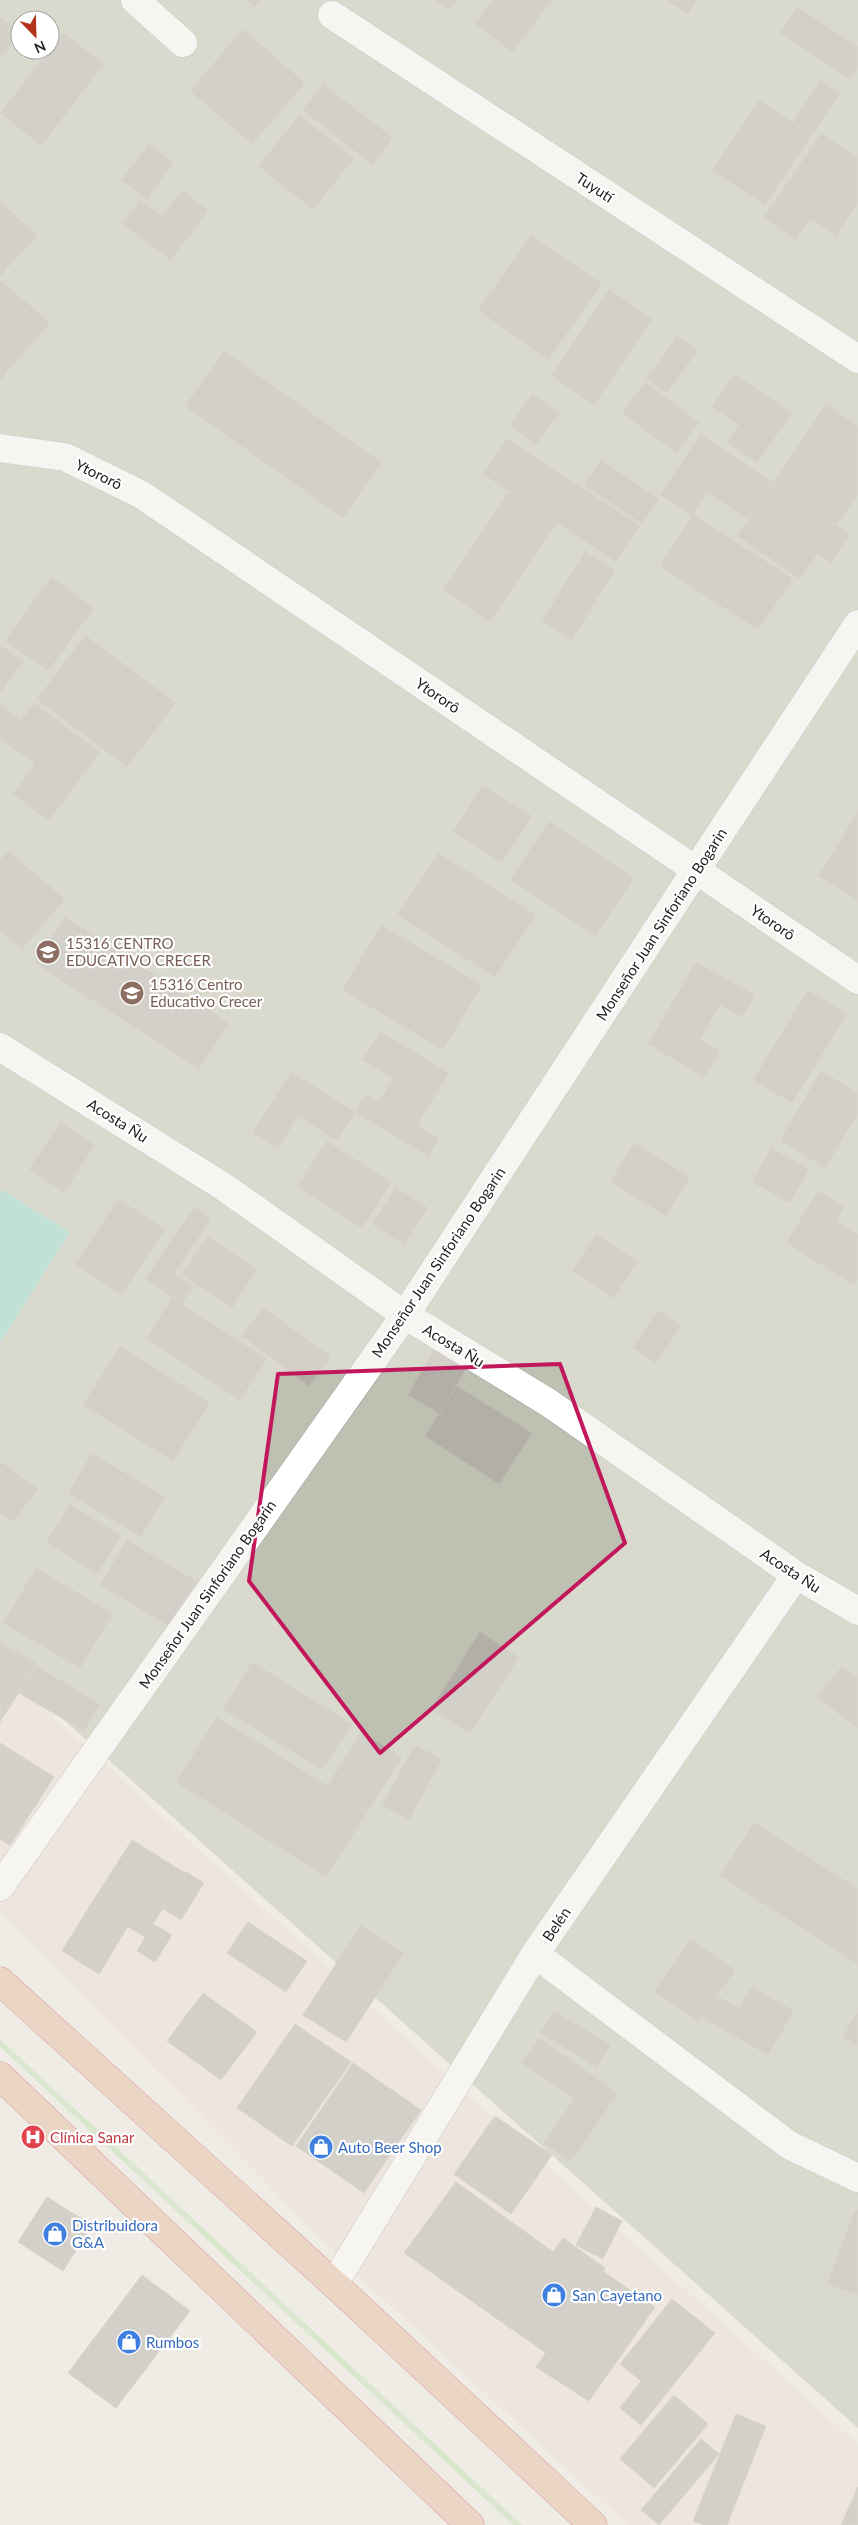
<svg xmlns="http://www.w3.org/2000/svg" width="858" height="2525" viewBox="0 0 858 2525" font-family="Lato,sans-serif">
  <rect width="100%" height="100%" fill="#eeece5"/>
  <path fill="#ecdbd6" d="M 0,1668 L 467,2094 L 858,2444 L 858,2525 L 627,2525 L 356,2274 L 0,1912 Z"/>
  <path fill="#bec1b2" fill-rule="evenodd" d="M 0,0 L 858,0 L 858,2428 L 0,1663 ZM 20,20 L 50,20 L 50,50 L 20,50 Z"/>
  <path fill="#c1e1b1" d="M 0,2039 L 522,2525 L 513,2525 L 0,2047 Z"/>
  <path fill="#8dd3c3" d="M 2,1190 L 70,1232 L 0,1343 L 0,1193 Z"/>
  <path fill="#b2aea8" stroke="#bdb5a9" d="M 245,0 L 261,0 L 255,7 Z
    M 435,0 L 457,0 L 449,10 Z
    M 492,0 L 552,0 L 513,52 L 475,24 Z
    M 666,0 L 697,0 L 688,14 Z
    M 797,7 L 858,47 L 858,66 L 849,79 L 780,33 Z
    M 0,17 L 20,32 L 0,59 Z
    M 243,29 L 305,83 L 252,144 L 190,91 Z
    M 63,32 L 104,64 L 41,146 L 0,113 Z
    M 820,81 L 840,94 L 812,135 L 793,122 Z
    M 323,84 L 393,138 L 372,165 L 303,110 Z
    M 759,100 L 812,135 L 765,205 L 712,170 Z
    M 299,115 L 354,158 L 313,210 L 258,166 Z
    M 821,133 L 858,158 L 858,203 L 836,236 L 778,197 Z
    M 149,144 L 174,163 L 147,199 L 121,180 Z
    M 182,190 L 208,210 L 189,236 L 162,217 Z
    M 778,197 L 810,219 L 796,240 L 763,217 Z
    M 140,200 L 189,236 L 171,260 L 122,224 Z
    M 0,201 L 37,236 L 0,276 Z
    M 531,235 L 602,284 L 548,360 L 478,310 Z
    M 2,281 L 50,323 L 0,380 L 0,283 Z
    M 609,289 L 652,319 L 594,405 L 551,375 Z
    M 677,336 L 698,350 L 667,393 L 646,379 Z
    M 224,351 L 382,463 L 343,518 L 185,406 Z
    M 734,374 L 792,413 L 757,463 L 727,442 L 739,425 L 712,407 Z
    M 645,382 L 699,422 L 676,453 L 622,413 Z
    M 532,394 L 559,413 L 536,445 L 510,426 Z
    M 826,404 L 858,426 L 858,494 L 837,525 L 773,482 Z
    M 701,434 L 773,482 L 748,519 L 708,493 L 692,516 L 660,495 Z
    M 507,438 L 640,526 L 616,562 L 483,474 Z
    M 601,460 L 659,499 L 642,524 L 584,485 Z
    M 773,482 L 850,534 L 831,563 L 817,554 L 800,579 L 737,536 Z
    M 773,482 L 850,534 L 831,563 L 817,554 L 800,579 L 737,536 Z
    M 509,491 L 557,523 L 490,622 L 443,590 Z
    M 509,491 L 557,523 L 490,622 L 443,590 Z
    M 693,514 L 793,579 L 758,630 L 660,566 Z
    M 585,551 L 615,570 L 572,640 L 542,621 Z
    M 51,577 L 94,608 L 48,671 L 5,641 Z
    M 85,635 L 176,703 L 127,767 L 37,699 Z
    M 0,645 L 23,661 L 0,694 Z
    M 34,703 L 100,752 L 49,821 L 13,794 L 35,764 L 5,742 Z
    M 0,704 L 21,720 L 5,742 L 0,739 Z
    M 482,785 L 532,816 L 502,863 L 453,832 Z
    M 858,812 L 858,900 L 818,876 Z
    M 549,821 L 634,878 L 596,936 L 510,880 Z
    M 8,851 L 65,899 L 22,949 L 0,931 L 0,860 Z
    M 438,853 L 536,915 L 495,977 L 397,915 Z
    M 438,853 L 536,915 L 495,977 L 397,915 Z
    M 65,917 L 229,1023 L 199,1069 L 35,963 Z
    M 65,917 L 229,1023 L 199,1069 L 35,963 Z
    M 381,925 L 482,985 L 443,1050 L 342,990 Z
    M 696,962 L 755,995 L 742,1017 L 720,1005 L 700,1039 L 720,1051 L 704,1077 L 648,1044 Z
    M 696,962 L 755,995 L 742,1017 L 720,1005 L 700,1039 L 720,1051 L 704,1077 L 648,1044 Z
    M 808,990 L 847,1014 L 792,1103 L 753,1080 Z
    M 380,1031 L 449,1073 L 417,1125 L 439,1139 L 428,1156 L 355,1112 L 366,1094 L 379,1102 L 393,1078 L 362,1060 Z
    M 821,1071 L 858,1093 L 858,1114 L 825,1168 L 780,1140 Z
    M 291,1072 L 355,1112 L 337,1141 L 298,1116 L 278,1148 L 252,1133 Z
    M 61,1122 L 95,1145 L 64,1192 L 29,1169 Z
    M 327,1141 L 391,1183 L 362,1228 L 297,1187 Z
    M 634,1143 L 690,1177 L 666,1216 L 610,1182 Z
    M 634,1143 L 690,1177 L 666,1216 L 610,1182 Z
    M 771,1148 L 809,1169 L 790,1203 L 752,1182 Z
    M 396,1187 L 428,1208 L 404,1245 L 372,1224 Z
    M 818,1191 L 844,1206 L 836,1221 L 858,1234 L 858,1278 L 854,1285 L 786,1243 Z
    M 118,1199 L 165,1229 L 122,1295 L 75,1265 Z
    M 194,1207 L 211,1219 L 163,1291 L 145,1279 Z
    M 596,1234 L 638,1261 L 614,1298 L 572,1271 Z
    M 596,1234 L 638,1261 L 614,1298 L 572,1271 Z
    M 208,1236 L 257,1269 L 232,1308 L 182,1275 Z
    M 175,1274 L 193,1286 L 182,1304 L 163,1291 Z
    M 172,1298 L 267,1359 L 240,1400 L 146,1339 Z
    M 263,1307 L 331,1357 L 309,1386 L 242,1336 Z
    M 658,1310 L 681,1326 L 656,1363 L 633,1348 Z
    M 120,1346 L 210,1403 L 173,1461 L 83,1405 Z
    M 434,1349 L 466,1368 L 440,1414 L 408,1395 Z
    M 434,1349 L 466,1368 L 440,1414 L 408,1395 Z
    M 457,1386 L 532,1433 L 499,1484 L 425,1436 Z
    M 92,1453 L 165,1497 L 141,1537 L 68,1493 Z
    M 0,1461 L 38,1489 L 13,1522 L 0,1513 Z
    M 70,1504 L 121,1536 L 97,1574 L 46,1542 Z
    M 127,1540 L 196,1581 L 169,1626 L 100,1585 Z
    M 127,1540 L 196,1581 L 169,1626 L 100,1585 Z
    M 36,1568 L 113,1614 L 80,1668 L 3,1623 Z
    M 480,1632 L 519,1657 L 470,1734 L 431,1709 Z
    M 0,1641 L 37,1664 L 0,1722 Z
    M 0,1643 L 34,1664 L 0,1718 Z
    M 252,1662 L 352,1724 L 322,1770 L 223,1709 Z
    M 36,1666 L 100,1704 L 84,1731 L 19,1693 Z
    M 36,1666 L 100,1704 L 84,1731 L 19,1693 Z
    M 842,1666 L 858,1678 L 858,1708 L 848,1721 L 817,1697 Z
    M 858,1708 L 858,1729 L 848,1721 Z
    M 217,1717 L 368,1811 L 326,1877 L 176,1782 Z
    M 362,1732 L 402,1757 L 368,1811 L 327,1786 Z
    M 0,1743 L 54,1777 L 10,1845 L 0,1839 Z
    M 0,1743 L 54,1777 L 10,1845 L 0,1839 Z
    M 415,1745 L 442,1759 L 409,1820 L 382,1805 Z
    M 754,1822 L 858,1889 L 858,1964 L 720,1876 Z
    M 132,1840 L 185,1873 L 145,1937 L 91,1904 Z
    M 186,1872 L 204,1883 L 181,1920 L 163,1909 Z
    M 91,1904 L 128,1926 L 99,1974 L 62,1951 Z
    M 248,1922 L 307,1961 L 286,1992 L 227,1953 Z
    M 153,1924 L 172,1935 L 155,1962 L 137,1951 Z
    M 361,1925 L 404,1953 L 346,2042 L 303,2015 Z
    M 690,1939 L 735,1970 L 699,2022 L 654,1992 Z
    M 752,1987 L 794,2011 L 768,2055 L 703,2018 L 717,1996 L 739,2008 Z
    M 203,1993 L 257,2032 L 221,2080 L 167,2041 Z
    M 554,2011 L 611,2045 L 597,2067 L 540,2033 Z
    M 856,2013 L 858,2014 L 858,2045 L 843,2037 Z
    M 295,2024 L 351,2062 L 292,2146 L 237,2108 Z
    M 539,2038 L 618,2093 L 571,2162 L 544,2143 L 574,2099 L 521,2063 Z
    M 353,2063 L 421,2110 L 364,2193 L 296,2146 Z
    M 495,2116 L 552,2155 L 511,2214 L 454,2174 Z
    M 456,2182 L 553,2252 L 503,2323 L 404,2253 Z
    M 47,2197 L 92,2225 L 63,2271 L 18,2242 Z
    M 596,2207 L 622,2221 L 603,2259 L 576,2245 Z
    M 855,2210 L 858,2211 L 858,2295 L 827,2284 Z
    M 563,2238 L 605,2268 L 546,2353 L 503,2323 Z
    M 601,2270 L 655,2307 L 589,2401 L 536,2367 Z
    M 142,2275 L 190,2311 L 116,2408 L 68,2373 Z
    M 672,2299 L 715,2333 L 641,2425 L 620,2408 L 641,2381 L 620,2364 Z
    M 674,2395 L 708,2424 L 654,2488 L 620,2459 Z
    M 736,2414 L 766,2426 L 727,2525 L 704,2525 L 693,2521 Z
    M 701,2439 L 719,2454 L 659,2525 L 641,2510 Z
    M 858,2487 L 858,2525 L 841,2525 Z
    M 858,2493 L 858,2525 L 844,2525 Z"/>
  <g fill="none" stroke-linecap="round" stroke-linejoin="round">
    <defs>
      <path id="minor" d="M 135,0 L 183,43
        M 332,15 L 858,359
        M 0,1047 L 224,1187 L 405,1315 L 549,1403 L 796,1575 L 858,1611
        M 0,1887 L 405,1315 L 696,870 L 858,980
        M 535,1954 L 789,2145 L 858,2178
        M 334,2284 L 535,1954 L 796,1575"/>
      <path id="tertiary" d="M 0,448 L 65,457 L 142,495 L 696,870 L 858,624"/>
      <path id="trunk" d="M 0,1981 L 334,2284 L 593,2525
        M 0,2076 L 470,2525"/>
    </defs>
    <use href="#minor" stroke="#9f9f9f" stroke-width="29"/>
    <use href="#tertiary" stroke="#9f9f9f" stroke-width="29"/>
    <use href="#trunk" stroke="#c43a52" stroke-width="29"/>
    <use href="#minor" stroke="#fff" stroke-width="28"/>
    <use href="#tertiary" stroke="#fff" stroke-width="28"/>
    <use href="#trunk" stroke="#e6baa0" stroke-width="28"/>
  </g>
  <path d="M0 0H858V2525H0ZM 560,1364 L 625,1543 L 380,1753 L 249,1581 L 278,1374 Z" fill="#eeece5" fill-opacity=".55" fill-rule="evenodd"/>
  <path fill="none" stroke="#c2185b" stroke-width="4" stroke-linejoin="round" d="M 560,1364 L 625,1543 L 380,1753 L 249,1581 L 278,1374 Z"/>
  <defs>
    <symbol id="school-disc" viewBox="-11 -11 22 22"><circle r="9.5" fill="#8d6e63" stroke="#fff"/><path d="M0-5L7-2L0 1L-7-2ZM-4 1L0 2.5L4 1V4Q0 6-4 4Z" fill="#fff"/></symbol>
    <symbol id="hospital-disc" viewBox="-11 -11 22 22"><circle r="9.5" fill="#e0444e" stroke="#fff"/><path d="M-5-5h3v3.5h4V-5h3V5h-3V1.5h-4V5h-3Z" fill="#fff"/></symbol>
    <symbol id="shop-disc" viewBox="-11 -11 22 22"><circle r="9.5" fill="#3f7fe0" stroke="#fff"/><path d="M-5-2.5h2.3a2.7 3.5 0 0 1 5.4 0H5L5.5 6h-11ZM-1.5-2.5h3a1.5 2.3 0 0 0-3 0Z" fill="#fff"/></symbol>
  </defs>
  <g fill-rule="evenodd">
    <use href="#school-disc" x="34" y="938" width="28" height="28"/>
    <use href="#school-disc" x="118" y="979" width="28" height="28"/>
    <use href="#hospital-disc" x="19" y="2123" width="28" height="28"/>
    <use href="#shop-disc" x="307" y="2133" width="28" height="28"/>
    <use href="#shop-disc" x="41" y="2220" width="28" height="28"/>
    <use href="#shop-disc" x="540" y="2281" width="28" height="28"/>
    <use href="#shop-disc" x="115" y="2328" width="28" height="28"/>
  </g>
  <g text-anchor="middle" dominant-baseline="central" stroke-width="4.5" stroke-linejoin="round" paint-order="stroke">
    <g font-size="15" fill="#1e1e1e" stroke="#fff">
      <text transform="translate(595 187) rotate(33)">Tuyutí</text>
      <text transform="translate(99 474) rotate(26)">Ytororô</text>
      <text transform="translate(438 695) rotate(34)">Ytororô</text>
      <text transform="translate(773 922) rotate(34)">Ytororô</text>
      <text transform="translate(661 924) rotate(-57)">Monseñor Juan Sinforiano Bogarin</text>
      <text transform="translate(118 1120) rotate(32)">Acosta Ñu</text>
      <text transform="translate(438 1262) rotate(-56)">Monseñor Juan Sinforiano Bogarin</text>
      <text transform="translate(454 1345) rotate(31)">Acosta Ñu</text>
      <text transform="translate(791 1570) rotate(33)">Acosta Ñu</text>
      <text transform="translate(207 1594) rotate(-55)">Monseñor Juan Sinforiano Bogarin</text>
      <text transform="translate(556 1924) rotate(-56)">Belén</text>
    </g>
    <g font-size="15" fill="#785e54" stroke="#fff" text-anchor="start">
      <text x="66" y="943">15316 CENTRO<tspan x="66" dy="17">EDUCATIVO CRECER</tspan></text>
      <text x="150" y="984">15316 Centro<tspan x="150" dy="17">Educativo Crecer</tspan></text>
    </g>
    <g font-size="15" fill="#be3a42" stroke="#fff" text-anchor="start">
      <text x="50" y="2137">Clínica Sanar</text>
    </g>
    <g font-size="15" fill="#366cbe" stroke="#fff" text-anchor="start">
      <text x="338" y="2147">Auto Beer Shop</text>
      <text x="72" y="2225">Distribuidora<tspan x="72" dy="17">G&amp;A</tspan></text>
      <text x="572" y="2295">San Cayetano</text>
      <text x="146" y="2342">Rumbos</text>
    </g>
  </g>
  <g transform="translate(35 35) rotate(157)"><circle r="24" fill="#ffffff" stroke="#a5a5a5"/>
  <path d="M0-4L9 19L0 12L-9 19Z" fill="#b33319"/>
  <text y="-8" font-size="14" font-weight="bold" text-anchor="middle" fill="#1e1e1e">N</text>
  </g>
</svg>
